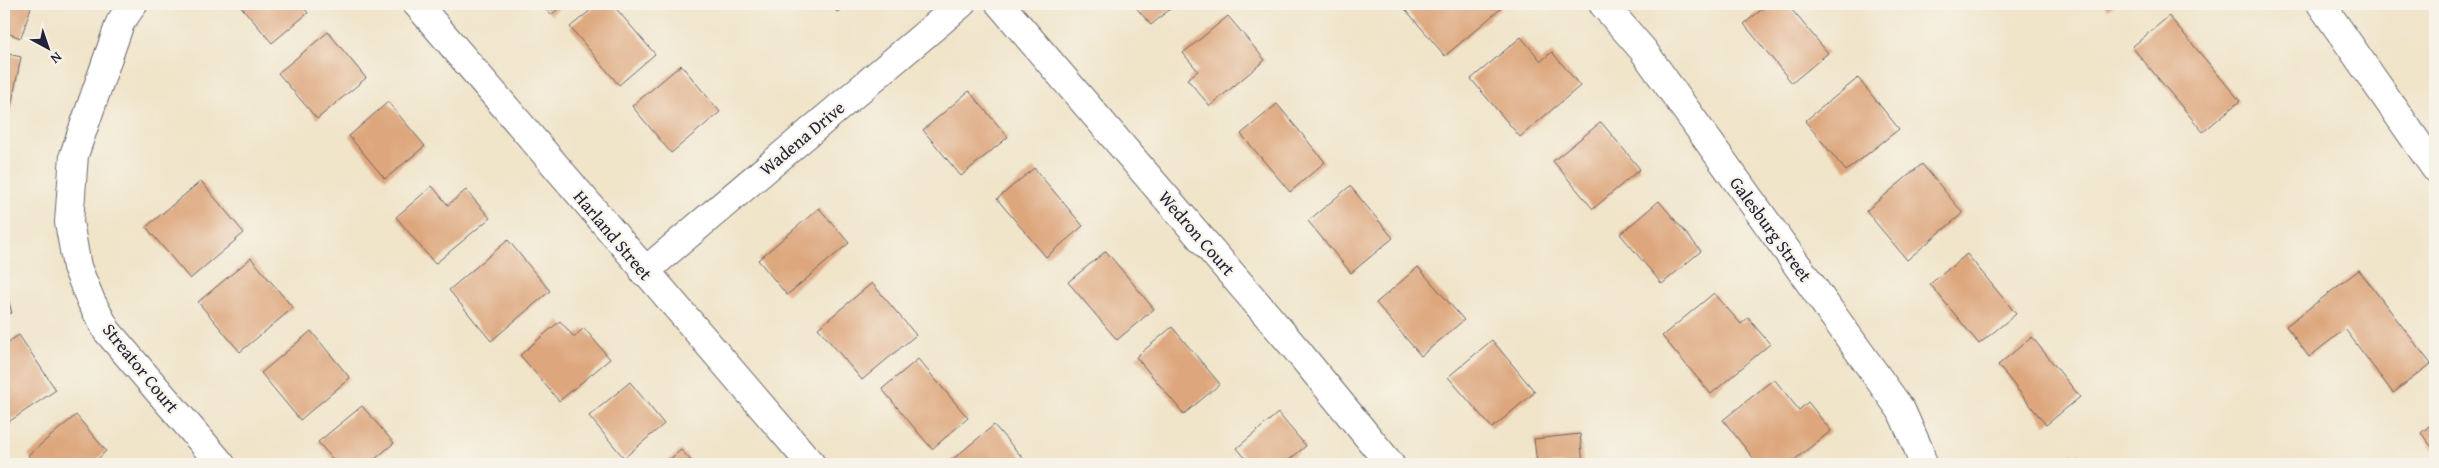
<svg xmlns="http://www.w3.org/2000/svg" width="2439" height="468" viewBox="0 0 2439 468" font-family="'Gentium Book Plus',serif">
  <rect width="100%" height="100%" fill="#f7f3e8"/>
  <filter id="ink" filterUnits="userSpaceOnUse"><feTurbulence type="fractalNoise" baseFrequency=".02" numOctaves="2"/><feDisplacementMap in="SourceGraphic" scale="10" xChannelSelector="R" yChannelSelector="G"/><feConvolveMatrix kernelMatrix="1 2 1 2 8 2 1 2 1" color-interpolation-filters="sRGB"/></filter>
  <filter id="wash" filterUnits="userSpaceOnUse"><feTurbulence type="fractalNoise" baseFrequency=".0096" numOctaves="4" result="noise"/><feDisplacementMap in="SourceGraphic" scale="20" xChannelSelector="R" yChannelSelector="G"/><feGaussianBlur stdDeviation="1.12" result="paint"/><feColorMatrix in="noise" values="0 0 0 0 0 0 0 0 0 0 0 0 0 0 0 0 0 1.4 0 .05"/><feComposite in="paint" operator="in"/></filter>
  <g filter="url(#wash)">
    <rect width="100%" height="100%" fill="#f0e4c9"/>
    <g id="blocks">
      <path fill="#dda67b" d="M 4,4 L 32,4 L 21,38 L 4,32 Z
        M 239,4 L 301,4 L 308,13 L 272,43 Z
        M 541,4 L 564,4 L 551,15 Z
        M 598,4 L 612,4 L 655,54 L 619,85 L 570,27 Z
        M 830,4 L 847,4 L 837,12 Z
        M 1133,4 L 1176,4 L 1151,25 Z
        M 1401,4 L 1504,4 L 1505,5 L 1445,56 Z
        M 1768,4 L 1787,4 L 1828,53 L 1792,83 L 1744,24 Z
        M 2103,4 L 2116,4 L 2107,10 Z
        M 1228,16 L 1265,60 L 1210,106 L 1187,79 L 1198,71 L 1183,53 Z
        M 2169,16 L 2240,101 L 2203,132 L 2132,47 Z
        M 328,32 L 366,78 L 317,119 L 278,73 Z
        M 1521,37 L 1541,61 L 1552,52 L 1580,86 L 1520,137 L 1471,79 Z
        M 4,53 L 21,57 L 8,122 L 4,121 Z
        M 681,65 L 720,112 L 671,153 L 632,106 Z
        M 1858,78 L 1899,129 L 1846,171 L 1805,121 Z
        M 969,91 L 1008,137 L 961,176 L 923,130 Z
        M 388,102 L 425,146 L 385,179 L 349,136 Z
        M 1277,104 L 1325,162 L 1290,192 L 1241,134 Z
        M 1601,122 L 1640,169 L 1593,209 L 1553,161 Z
        M 1922,164 L 1963,213 L 1907,260 L 1866,211 Z
        M 1034,168 L 1083,226 L 1046,257 L 997,199 Z
        M 201,181 L 244,233 L 190,279 L 146,227 Z
        M 432,186 L 448,205 L 466,190 L 490,218 L 435,264 L 396,217 Z
        M 1350,186 L 1393,238 L 1351,273 L 1308,221 Z
        M 1659,201 L 1701,251 L 1662,284 L 1620,234 Z
        M 819,208 L 849,243 L 787,295 L 758,260 Z
        M 508,240 L 550,291 L 491,341 L 449,290 Z
        M 1106,251 L 1154,309 L 1117,340 L 1068,282 Z
        M 1967,254 L 2016,314 L 1979,344 L 1930,284 Z
        M 251,258 L 293,308 L 240,352 L 198,302 Z
        M 1418,267 L 1464,320 L 1421,356 L 1376,303 Z
        M 2359,270 L 2431,364 L 2393,393 L 2345,329 L 2309,357 L 2286,326 Z
        M 872,283 L 916,335 L 862,380 L 818,328 Z
        M 4,284 L 12,313 L 4,315 Z
        M 1714,293 L 1741,324 L 1748,318 L 1770,344 L 1711,394 L 1662,336 Z
        M 560,321 L 574,337 L 584,328 L 610,359 L 559,401 L 520,355 Z
        M 1172,327 L 1220,384 L 1184,414 L 1136,357 Z
        M 311,331 L 350,378 L 300,420 L 261,373 Z
        M 19,335 L 56,390 L 4,425 L 4,345 Z
        M 2032,337 L 2080,397 L 2046,425 L 1998,365 Z
        M 1492,340 L 1535,392 L 1492,428 L 1448,377 Z
        M 918,359 L 968,418 L 932,449 L 882,389 Z
        M 1774,379 L 1799,410 L 1808,402 L 1831,431 L 1789,464 L 1758,464 L 1723,420 Z
        M 630,382 L 664,424 L 624,458 L 589,416 Z
        M 362,406 L 394,443 L 369,464 L 337,464 L 318,442 Z
        M 1278,413 L 1306,446 L 1284,464 L 1250,464 L 1237,448 Z
        M 76,415 L 106,451 L 93,464 L 35,464 L 28,455 Z
        M 2435,421 L 2435,451 L 2421,433 Z
        M 994,425 L 1028,464 L 947,464 Z
        M 1580,434 L 1583,464 L 1537,464 L 1534,439 Z
        M 681,450 L 694,464 L 664,464 Z
        M 2067,460 L 2094,463 L 2094,464 L 2067,464 Z"/>
    </g>
  </g>
  <g filter="url(#ink)">
    <use href="#blocks" fill-opacity="0" stroke="#6a666d" stroke-width="1"/>
    <g fill="none" stroke-linecap="round" stroke-linejoin="round">
      <defs>
        <path id="minor" d="M 133,4 L 120,23 L 74,155 L 69,222 L 77,267 L 91,301 L 107,331 L 221,464
          M 417,4 L 811,464
          M 1000,4 L 1296,349 L 1390,464
          M 1603,4 L 1643,50 L 1901,410 L 1918,448 L 1923,464
          M 2321,4 L 2435,168
          M 644,272 L 961,4"/>
      </defs>
      <use href="#minor" stroke="#6a666d" stroke-width="30"/>
      <use href="#minor" stroke="#fff" stroke-width="28"/>
    </g>
  </g>
  <g text-anchor="middle" dominant-baseline="central" stroke-width="4.5" stroke-linejoin="round" paint-order="stroke">
    <g font-size="18" fill="#22223b" stroke="#f7f3e8">
      <text transform="translate(802 138) rotate(-40)">Wadena Drive</text>
      <text transform="translate(1771 229) rotate(54)">Galesburg Street</text>
      <text transform="translate(1197 233) rotate(49)">Wedron Court</text>
      <text transform="translate(613 235) rotate(50)">Harland Street</text>
      <text transform="translate(141 368) rotate(51)">Streator Court</text>
    </g>
  </g>
  <rect width="2439" height="468" fill="none" stroke="#f7f3e8" stroke-width="20"/>
  <g transform="translate(48 48) rotate(140)" stroke="#f7f3e8" stroke-width="4" paint-order="stroke">
  <path d="M0-4L9 19L0 12L-9 19Z" fill="#22223b"/>
  <text y="-8" font-size="14" font-weight="bold" text-anchor="middle" fill="#22223b">N</text>
  </g>
</svg>
